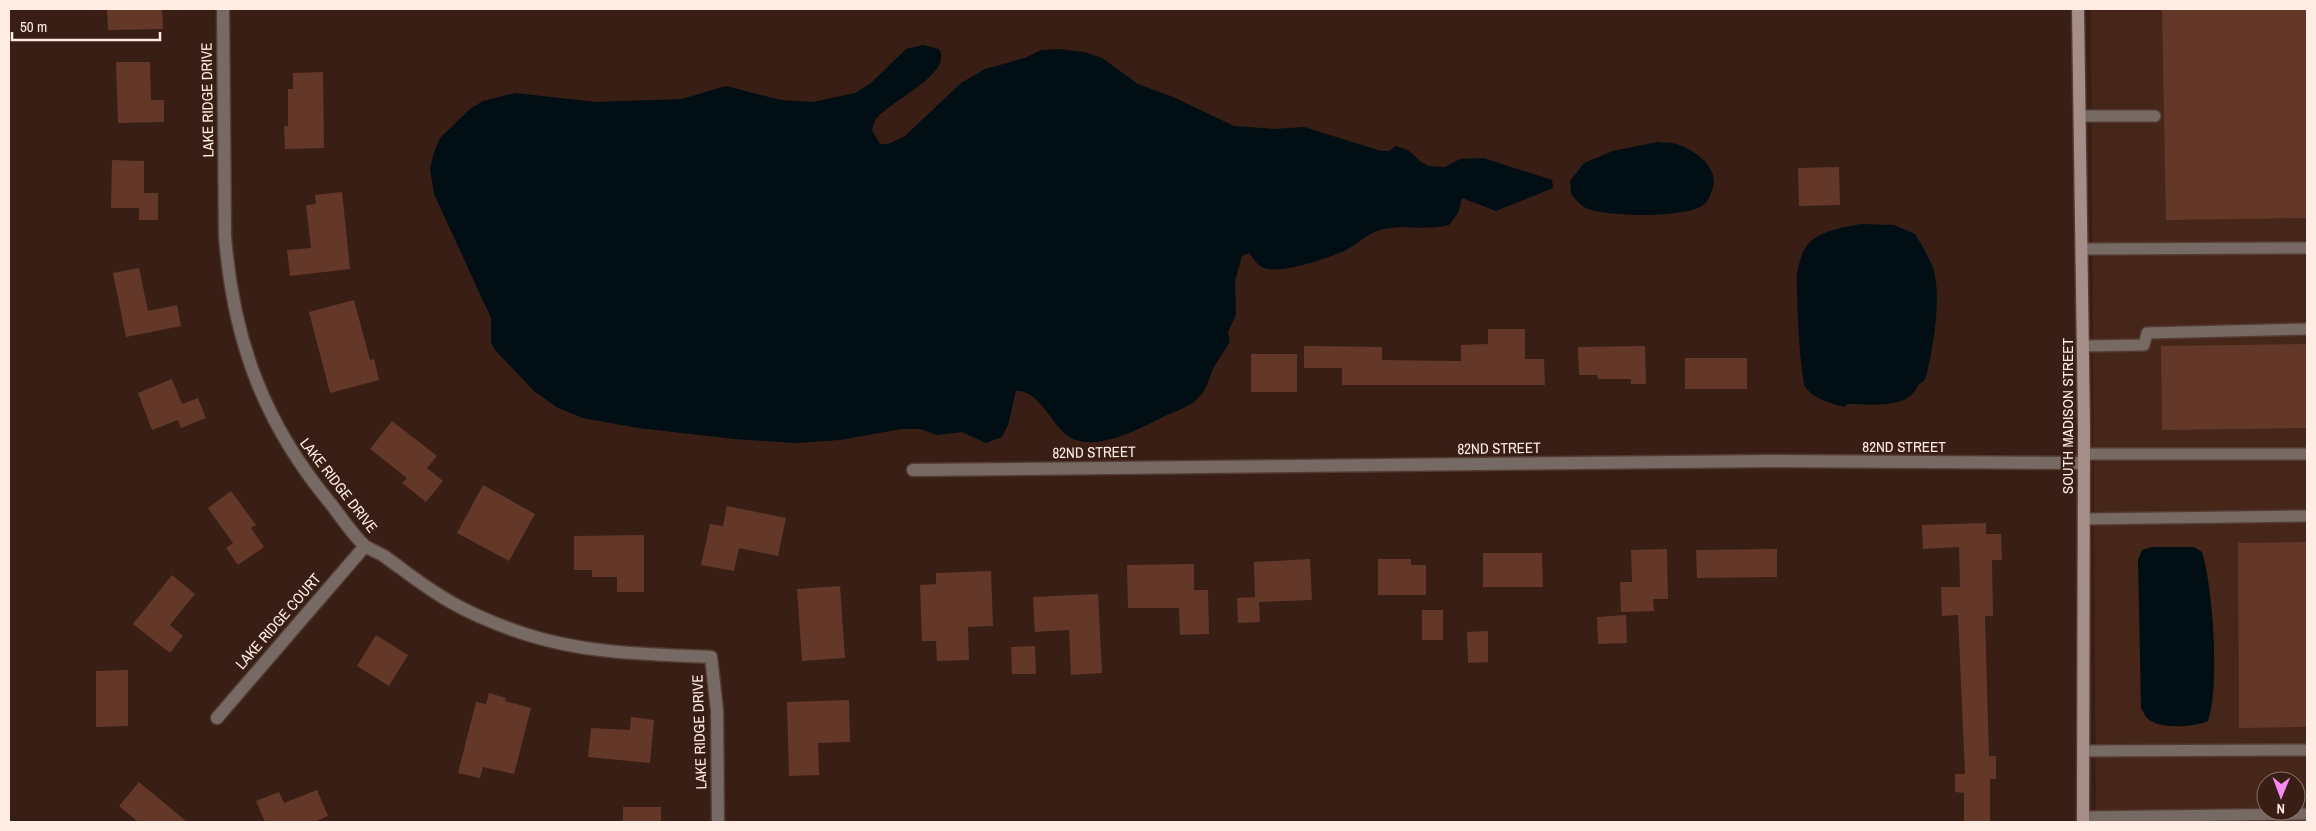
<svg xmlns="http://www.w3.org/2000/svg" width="2316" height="831" viewBox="0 0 2316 831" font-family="'Archivo Narrow',sans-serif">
  <rect width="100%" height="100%" fill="#381e15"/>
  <path fill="#462619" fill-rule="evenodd" d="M 2091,9 L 2307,9 L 2307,822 L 2096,822 ZM 2266,781 L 2296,781 L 2296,811 L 2266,811 Z"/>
  <path fill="#010e14" d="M 923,45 L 939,49 C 954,74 889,101 876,119 C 874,122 873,127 872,130 L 880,144 L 888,144 L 905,136 L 961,83 L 985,69 L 1025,58 L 1041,50 L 1059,49 L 1084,52 L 1102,58 L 1138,84 L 1173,97 L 1234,126 L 1274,129 L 1304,127 L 1381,151 L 1389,151 L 1396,146 L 1408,150 L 1421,162 L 1429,166 L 1445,167 L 1460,159 L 1483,158 L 1552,180 L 1553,188 L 1496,211 L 1462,198 L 1458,213 L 1449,225 C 1426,231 1403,224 1380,230 C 1366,234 1357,245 1344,251 C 1328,258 1277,276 1262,267 C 1257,265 1253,258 1249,253 L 1242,256 L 1235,281 L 1236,315 L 1228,332 L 1230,342 C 1224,351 1217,361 1212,371 C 1208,381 1207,389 1198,398 C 1190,407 1176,411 1165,416 C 1141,428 1094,454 1068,436 C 1050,423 1039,389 1016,391 L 1008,425 L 1002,437 L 986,443 L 962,432 L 937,435 L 920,429 L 902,429 L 840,440 L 796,443 L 734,439 L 638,428 L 583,418 L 558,408 L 534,391 L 495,350 L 491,342 L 491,318 L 434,194 L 430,169 L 434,152 L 440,138 L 470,109 L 483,101 L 515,93 L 596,102 L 682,99 L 726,86 L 781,100 L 813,102 L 855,93 L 871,83 L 906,49 Z
    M 1657,142 C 1663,143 1670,142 1676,144 C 1694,149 1721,168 1712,190 C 1710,196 1708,202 1702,206 C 1681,218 1611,217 1588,209 C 1581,206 1576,200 1571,194 L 1570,181 L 1584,163 L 1613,151 Z
    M 1860,224 L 1894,225 L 1915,234 C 1921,244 1927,254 1932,265 C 1943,293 1933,351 1925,380 L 1918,385 C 1909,410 1870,404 1848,404 L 1844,407 C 1831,403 1815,400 1806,388 C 1800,379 1796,289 1797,274 C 1799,263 1802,250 1810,242 C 1823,230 1843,228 1860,224 Z
    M 2152,547 L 2194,547 L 2202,552 C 2213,587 2220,687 2208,721 C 2194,727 2164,729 2151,721 C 2146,719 2144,713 2141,708 L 2138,560 L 2142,550 Z"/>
  <path fill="#633828" d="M 107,9 L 162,9 L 163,29 L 108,30 Z
    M 2162,9 L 2307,9 L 2307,218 L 2166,220 Z
    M 116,62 L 150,62 L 151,100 L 164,100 L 164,122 L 118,123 Z
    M 323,72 L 324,148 L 285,149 L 284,126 L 288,126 L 288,89 L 293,89 L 293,73 Z
    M 112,160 L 144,161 L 144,193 L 158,193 L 158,220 L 139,220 L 139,208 L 111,208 Z
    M 1839,167 L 1840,205 L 1799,206 L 1798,168 Z
    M 342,192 L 350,269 L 290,276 L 287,250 L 311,248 L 306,205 L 316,204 L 315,195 Z
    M 139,268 L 148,311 L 177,305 L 181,326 L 126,337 L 113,273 Z
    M 354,300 L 370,360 L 374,359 L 379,380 L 330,393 L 309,312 Z
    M 1488,329 L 1525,329 L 1525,359 L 1544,359 L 1545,385 L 1342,385 L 1342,368 L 1304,368 L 1304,346 L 1382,347 L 1382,360 L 1461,361 L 1461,345 L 1488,344 Z
    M 2307,344 L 2307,428 L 2162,430 L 2161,346 Z
    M 1645,346 L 1646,384 L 1631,384 L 1631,379 L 1598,379 L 1597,375 L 1579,375 L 1578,347 Z
    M 1251,354 L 1297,354 L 1297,392 L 1251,392 Z
    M 1685,358 L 1747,358 L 1747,389 L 1685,389 Z
    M 172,379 L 182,404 L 198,398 L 206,418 L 181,428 L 178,420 L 152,430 L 138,393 Z
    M 392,421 L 437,456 L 427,468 L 443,481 L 426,502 L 402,483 L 407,478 L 370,449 Z
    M 483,485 L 535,514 L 509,561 L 457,533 Z
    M 231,491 L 256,525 L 251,528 L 264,547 L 238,565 L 226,548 L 233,543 L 208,508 Z
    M 727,506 L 786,518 L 778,556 L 739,548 L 734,571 L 701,565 L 710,524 L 723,526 Z
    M 1986,523 L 1986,534 L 2001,534 L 2002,560 L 1992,560 L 1993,616 L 1985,616 L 1989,756 L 1996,756 L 1996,779 L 1990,779 L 1990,822 L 1964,822 L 1964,793 L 1955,792 L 1955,774 L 1965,774 L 1958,615 L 1942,616 L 1941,587 L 1960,587 L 1959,547 L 1923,549 L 1922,525 Z
    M 644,535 L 644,592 L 617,592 L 617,577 L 592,577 L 592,570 L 574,570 L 574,536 Z
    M 2307,542 L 2307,727 L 2239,728 L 2238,543 Z
    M 1667,549 L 1668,599 L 1653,599 L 1654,611 L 1621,612 L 1620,582 L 1632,582 L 1631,550 Z
    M 1777,549 L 1777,577 L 1697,578 L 1696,550 Z
    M 1483,553 L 1542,553 L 1543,587 L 1483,587 Z
    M 1310,559 L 1312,600 L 1259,602 L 1260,622 L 1238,623 L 1237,598 L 1255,597 L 1254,562 Z
    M 1378,559 L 1411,559 L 1411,565 L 1426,565 L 1426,595 L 1378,595 Z
    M 1194,564 L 1194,590 L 1208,590 L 1209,634 L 1180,635 L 1179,608 L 1128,608 L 1127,565 Z
    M 991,571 L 993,626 L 968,627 L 969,660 L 937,661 L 936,641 L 922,641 L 920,585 L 936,584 L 936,573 Z
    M 172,575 L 195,594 L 170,625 L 183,636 L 170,653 L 133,624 Z
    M 840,586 L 845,658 L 802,661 L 797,589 Z
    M 1098,594 L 1102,673 L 1071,675 L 1069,630 L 1035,632 L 1033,597 Z
    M 1422,610 L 1443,610 L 1443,640 L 1422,640 Z
    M 1626,615 L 1627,643 L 1598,644 L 1597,617 Z
    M 1488,631 L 1488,662 L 1468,663 L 1467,632 Z
    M 376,635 L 408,655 L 389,686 L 357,666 Z
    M 1035,646 L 1036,674 L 1012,674 L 1011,647 Z
    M 128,670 L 128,726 L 96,727 L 96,671 Z
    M 489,693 L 506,698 L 505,701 L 531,708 L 514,774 L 483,767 L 480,778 L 458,773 L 476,702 L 486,704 Z
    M 849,700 L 850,742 L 818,743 L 819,775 L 789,776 L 787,702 Z
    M 631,717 L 654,720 L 650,763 L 588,757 L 591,728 L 630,730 Z
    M 139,782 L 187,822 L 138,822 L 119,806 Z
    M 317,790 L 328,816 L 314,822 L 265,822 L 256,801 L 279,792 L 284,803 Z
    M 623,807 L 661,807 L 661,822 L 623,822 Z"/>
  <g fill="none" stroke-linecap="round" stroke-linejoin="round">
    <defs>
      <path id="lane" d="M 2080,116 L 2155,116
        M 2083,249 L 2307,248
        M 2084,346 L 2144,345 L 2147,333 L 2307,329
        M 2084,454 L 2307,454
        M 2084,519 L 2307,516
        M 2083,751 L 2307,750
        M 2083,817 L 2307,814"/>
      <path id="street" d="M 223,9 L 225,236 C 233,340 264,424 331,504 C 341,517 352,534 364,545 C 370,550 378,552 384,556 C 401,568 418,582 436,593 C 463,611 495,624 525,634 C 586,654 649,654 711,657 L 717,710 L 718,822
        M 913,470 L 1769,461 L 2084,463
        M 217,718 L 365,546"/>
      <path id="secondary" d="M 2078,9 L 2084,429 L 2083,822"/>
    </defs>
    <use href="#lane" stroke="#543b32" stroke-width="14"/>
    <use href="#street" stroke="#543b32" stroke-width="15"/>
    <use href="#secondary" stroke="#543b32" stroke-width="15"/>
    <use href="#lane" stroke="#776964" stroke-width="11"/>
    <use href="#street" stroke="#776964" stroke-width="12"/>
    <use href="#secondary" stroke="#a58e88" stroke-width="12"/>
  </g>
  <g text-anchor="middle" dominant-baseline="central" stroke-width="4.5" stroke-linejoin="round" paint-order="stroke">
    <g font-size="15" fill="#feece5" stroke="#381e15">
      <text transform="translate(207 100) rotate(-91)">LAKE RIDGE DRIVE</text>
      <text transform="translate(2067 416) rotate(-90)">SOUTH MADISON STREET</text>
      <text x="1904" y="446">82ND STREET</text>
      <text transform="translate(1499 448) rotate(-1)">82ND STREET</text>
      <text transform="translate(1094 452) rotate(-1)">82ND STREET</text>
      <text transform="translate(339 485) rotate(52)">LAKE RIDGE DRIVE</text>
      <text transform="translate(278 621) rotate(-49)">LAKE RIDGE COURT</text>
      <text transform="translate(699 732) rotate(-92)">LAKE RIDGE DRIVE</text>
    </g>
  </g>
  <rect width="2316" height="831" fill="none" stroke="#feece5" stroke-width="20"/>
  <g transform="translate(2281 796) rotate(181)"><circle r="24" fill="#381e15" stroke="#877068"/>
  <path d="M0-4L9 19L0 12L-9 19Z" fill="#f489f0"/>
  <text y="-8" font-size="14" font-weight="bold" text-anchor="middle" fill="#feece5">N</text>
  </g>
  <path d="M12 32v8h148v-8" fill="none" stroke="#feece5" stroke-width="2.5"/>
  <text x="20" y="32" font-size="15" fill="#feece5" stroke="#381e15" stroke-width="4" paint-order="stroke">50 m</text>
</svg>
